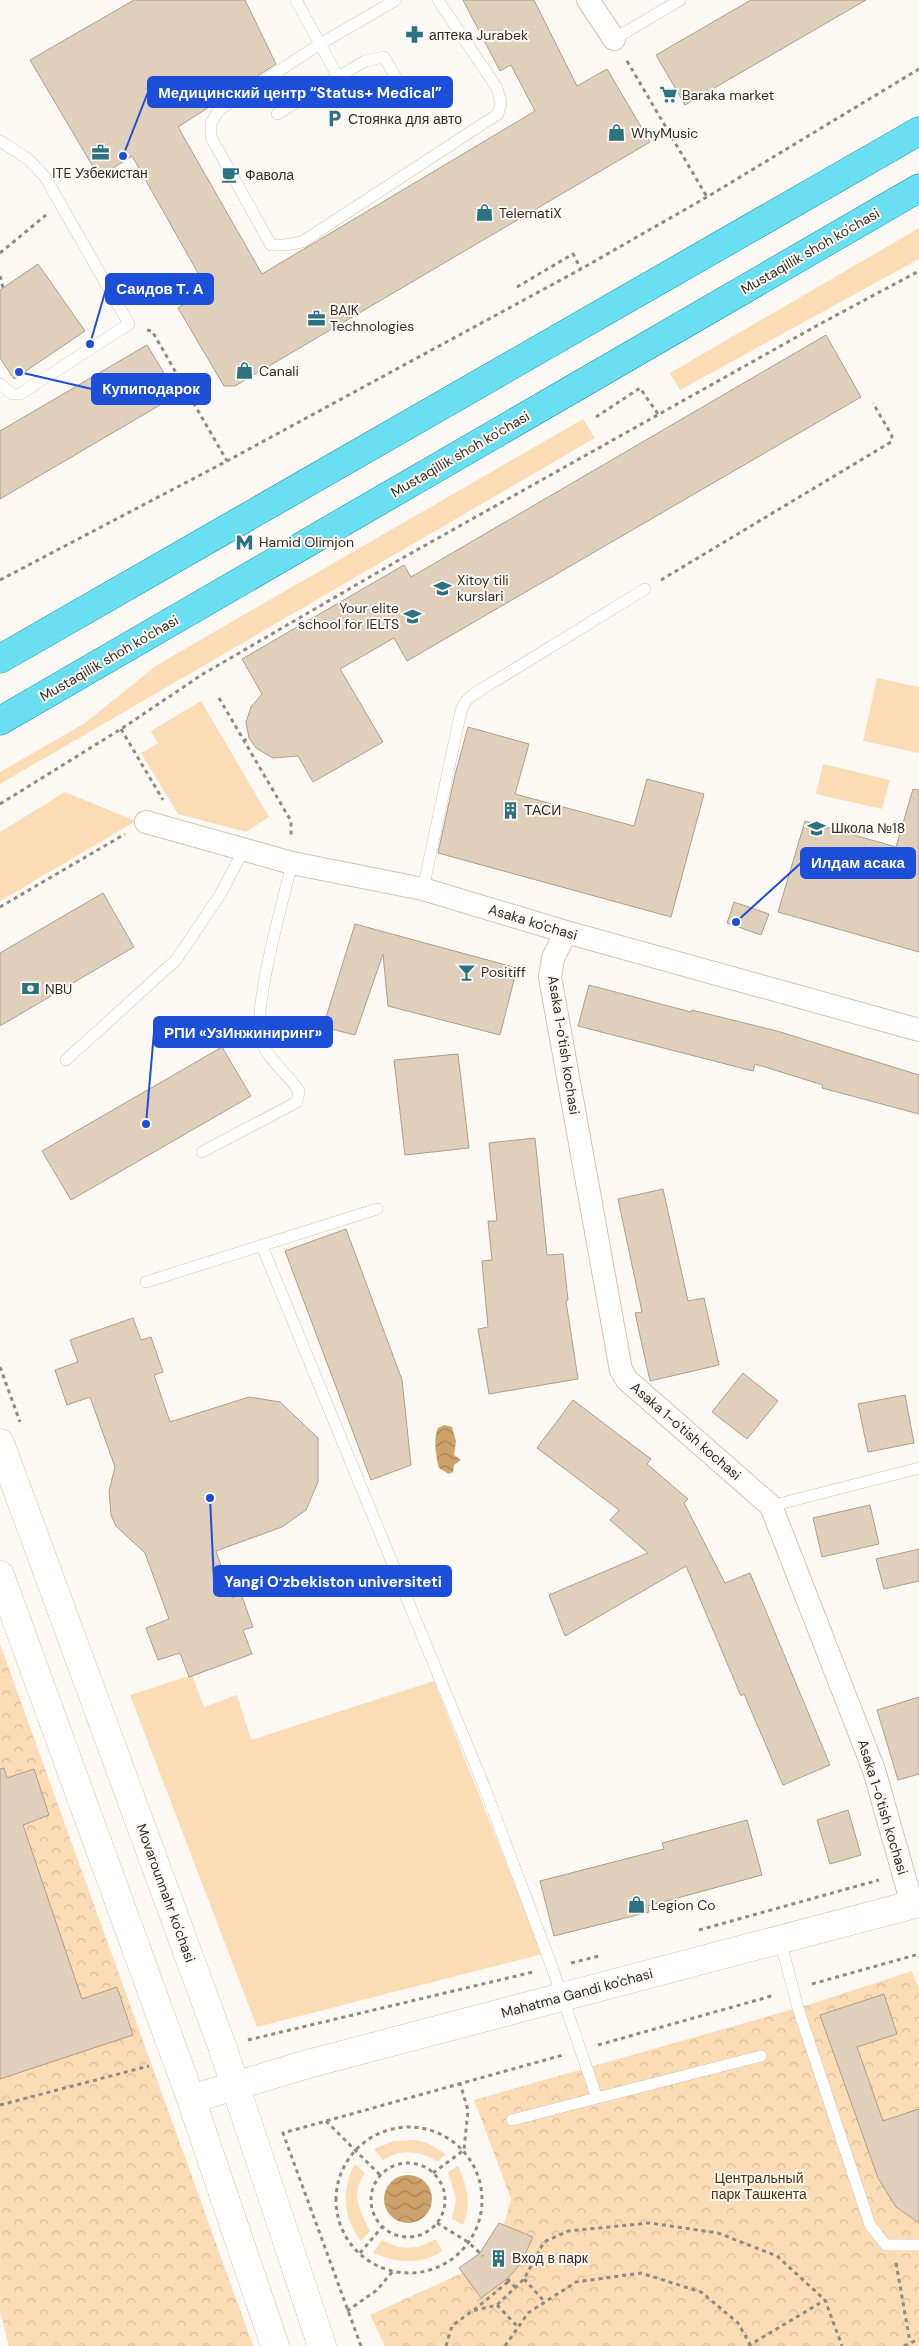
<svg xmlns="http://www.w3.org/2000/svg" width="919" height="2346" viewBox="0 0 919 2346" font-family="'DM Sans',sans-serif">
  <defs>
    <pattern id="forest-crowns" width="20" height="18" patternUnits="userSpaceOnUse" patternTransform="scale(1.25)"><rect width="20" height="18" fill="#fcdcb5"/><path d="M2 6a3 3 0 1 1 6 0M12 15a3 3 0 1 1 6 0" fill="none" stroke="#d8bd9c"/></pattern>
    <pattern id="water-waves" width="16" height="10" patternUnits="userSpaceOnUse" patternTransform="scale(1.25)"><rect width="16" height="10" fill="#cea26a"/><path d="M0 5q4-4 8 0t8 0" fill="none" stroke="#a88457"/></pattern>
  </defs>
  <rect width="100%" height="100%" fill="#fcf9f5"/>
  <path fill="#fcdcb5" d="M 919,228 L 919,259 L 680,390 L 670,373 Z
    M 583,419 L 595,438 L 0,784 L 0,772 L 85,723 L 157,665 Z
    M 877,678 L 919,687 L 919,753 L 863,741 Z
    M 201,701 L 269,817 L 246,832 L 178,814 L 141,753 L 158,743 L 151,731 Z
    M 823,764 L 890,780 L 882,809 L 816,794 Z
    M 65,792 L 136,821 L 0,901 L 0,832 Z
    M 192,1675 L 204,1707 L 237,1695 L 251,1740 L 434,1681 L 542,1954 L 257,2027 L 130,1695 Z
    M 416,2140 L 427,2143 L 446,2154 L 438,2162 C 421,2151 401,2148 383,2160 L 374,2149 L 394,2141 Z
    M 355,2164 L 365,2173 C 350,2193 360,2212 370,2231 L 361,2241 C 343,2220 341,2187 355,2164 Z
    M 458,2166 C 467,2184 472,2206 463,2225 L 452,2219 L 456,2199 L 448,2172 Z
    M 436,2239 L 442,2251 C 421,2265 396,2263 373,2253 L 382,2240 C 401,2251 417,2250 436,2239 Z"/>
  <path fill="url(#forest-crowns)" d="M 0,1644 L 253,2346 L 9,2346 L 0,2311 Z
    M 912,1971 L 919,1989 L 919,2346 L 385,2346 L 370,2315 L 462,2273 L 483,2256 L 504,2225 L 511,2199 L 474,2100 L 811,2004 Z"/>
  <path fill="url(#water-waves)" d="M 444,1425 L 452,1427 L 456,1441 L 454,1455 L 461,1460 L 454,1465 L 453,1472 L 449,1474 L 439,1468 C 436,1457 433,1438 438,1428 Z
    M384 2199a24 24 0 1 1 48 0a24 24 0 1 1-48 0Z"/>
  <path fill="#e0cfba" stroke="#af9e8a" d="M 134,0 L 245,0 L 276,64 L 178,127 L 262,274 L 535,111 L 511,65 L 500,71 L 463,0 L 534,0 L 577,86 L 607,69 L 650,142 L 235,386 L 224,386 L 178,308 L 207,289 L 132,156 L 99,177 L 30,60 Z
    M 751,0 L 866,0 L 685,105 L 656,55 Z
    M 38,264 L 85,331 L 14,379 L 0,358 L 0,290 Z
    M 826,335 L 861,397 L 407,661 L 394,638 L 340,669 L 383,742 L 313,782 L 298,756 L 273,758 L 256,748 L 249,738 L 246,722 L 251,707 L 262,694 L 242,659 L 404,565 L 411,577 Z
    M 147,345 L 177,395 L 0,499 L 0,431 Z
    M 468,727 L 529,744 L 515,794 L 634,826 L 647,779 L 704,794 L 671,917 L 438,853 L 455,775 Z
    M 913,789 L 919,790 L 919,952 L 778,912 L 805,821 L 896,847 Z
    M 103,893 L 134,947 L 0,1026 L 0,953 Z
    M 734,902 L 769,914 L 761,935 L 727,923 Z
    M 355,924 L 517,968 L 500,1035 L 388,1006 L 383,954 L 355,1035 L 323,1027 Z
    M 589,985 L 691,1012 L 692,1010 L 777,1031 L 919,1075 L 919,1114 L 822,1088 L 823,1085 L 755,1064 L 753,1071 L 578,1026 Z
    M 222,1047 L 251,1096 L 71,1200 L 42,1151 Z
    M 458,1054 L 469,1148 L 405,1155 L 394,1060 Z
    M 535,1138 L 547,1255 L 563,1254 L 568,1300 L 566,1301 L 578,1379 L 489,1394 L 478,1329 L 488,1327 L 482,1261 L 492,1260 L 488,1221 L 497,1221 L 489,1143 Z
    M 663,1189 L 688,1301 L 704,1298 L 719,1365 L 650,1381 L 635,1313 L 642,1312 L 618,1199 Z
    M 346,1229 L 402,1380 L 411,1465 L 371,1480 L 285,1251 Z
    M 133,1318 L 141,1340 L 151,1337 L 163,1372 L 154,1375 L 170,1422 L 249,1397 L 280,1402 L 318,1438 L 318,1482 L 306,1510 L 282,1527 L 216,1551 L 232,1598 L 241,1594 L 253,1627 L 243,1630 L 252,1654 L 189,1677 L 180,1653 L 158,1660 L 146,1628 L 169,1619 L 145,1553 L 116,1526 L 111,1515 L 109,1491 L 115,1467 L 90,1397 L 67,1405 L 55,1370 L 78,1362 L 70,1340 Z
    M 743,1373 L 778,1401 L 747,1439 L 712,1412 Z
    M 905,1395 L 914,1443 L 868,1452 L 858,1404 Z
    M 573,1400 L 651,1459 L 647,1464 L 688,1499 L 684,1503 L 725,1583 L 750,1573 L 830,1765 L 783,1785 L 744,1694 L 741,1696 L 686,1566 L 565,1636 L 549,1595 L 648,1553 L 610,1520 L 619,1510 L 537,1448 Z
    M 870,1505 L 879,1544 L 822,1557 L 813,1518 Z
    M 919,1549 L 919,1581 L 884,1589 L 876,1559 Z
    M 919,1697 L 919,1774 L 898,1780 L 877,1710 Z
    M 4,1768 L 7,1778 L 34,1769 L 49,1815 L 23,1825 L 82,1999 L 117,1987 L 133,2035 L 0,2079 L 0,1769 Z
    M 848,1810 L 861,1855 L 830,1864 L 817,1820 Z
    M 747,1820 L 762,1875 L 648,1906 L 649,1912 L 554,1936 L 540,1881 L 664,1849 L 662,1843 Z
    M 884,1994 L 897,2034 L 857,2047 L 883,2121 L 919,2109 L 919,2223 L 896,2207 L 878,2178 L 820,2015 Z
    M 499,2223 L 533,2237 L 521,2263 L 507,2279 L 481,2298 L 459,2268 L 480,2253 Z"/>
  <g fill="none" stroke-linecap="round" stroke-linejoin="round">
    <defs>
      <path id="service" d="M 296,0 L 338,77 L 365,61 L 384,57 L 402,88
        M 396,0 L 320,44 L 219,110 L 211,123 L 211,137 L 271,245 L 285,245 L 302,242 L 498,114 L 501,102 L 497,88 L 438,0
        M 614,39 L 680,0
        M 277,114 L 338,77
        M 0,141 L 28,159 L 45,177 L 129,324 L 20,394 L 12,394 L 0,384
        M 423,889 L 461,711 L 465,702 L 474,694 L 645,589
        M 66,1060 L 176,960 L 220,895 L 244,849
        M 202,1152 L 297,1102 L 299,1091 C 288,1074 270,1062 262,1043 C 250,1015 284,897 292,863
        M 262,1246 L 484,1786 L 552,1967 L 597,2098 L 761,2056
        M 146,1282 L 377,1209
        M 771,1506 L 919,1468
        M 780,1940 L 798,2008 L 870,2225 L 886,2245 L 919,2245
        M 512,2120 L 597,2098"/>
      <path id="minor" d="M 588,0 L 614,39
        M 146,822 L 292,863 L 423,889 L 566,932 L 919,1030
        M 566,932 L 553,958 L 550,977 L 621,1370 L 627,1380 L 771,1506 L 874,1770 L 912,1904"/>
      <path id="tertiary" d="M 0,1443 L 222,2046 L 322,2346
        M 0,1575 L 191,2099 L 275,2346
        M 191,2099 L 308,2064 L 919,1903"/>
      <path id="primary" d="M 0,659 L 919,131
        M 0,721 L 919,188"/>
    </defs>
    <use href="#service" stroke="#d5c4af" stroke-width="12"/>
    <use href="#minor" stroke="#d5c4af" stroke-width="24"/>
    <use href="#tertiary" stroke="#d5c4af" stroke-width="29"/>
    <use href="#primary" stroke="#1593a4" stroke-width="29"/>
    <path stroke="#8f8a84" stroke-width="3" stroke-dasharray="4 4" stroke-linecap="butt" d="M 627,61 L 707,197
      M 0,253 L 46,215
      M 0,276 L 3,288
      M 517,287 L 573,254 L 581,269
      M 147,330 L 152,331 L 227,461
      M 596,417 L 640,388 L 658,414
      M 0,580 L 227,461 L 581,269 L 707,197 L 919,69
      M 661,580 L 891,442 L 892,436 L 873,403
      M 219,698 L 291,821 L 291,838
      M 121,729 L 163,800
      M 243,741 L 249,738
      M 0,804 L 121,729 L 203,674 L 399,560 L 818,325 L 919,271
      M 0,907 L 125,834
      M 0,1367 L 20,1422
      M 699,1930 L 879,1880
      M 571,1963 L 599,1956
      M 812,1984 L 919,1954
      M 248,2040 L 533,1972
      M 598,2045 L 775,1995
      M 0,2105 L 149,2066
      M 326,2121 L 380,2175
      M336 2200a73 73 0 1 1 146 0a73 73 0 1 1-146 0Z
      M371 2200a37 37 0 1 1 74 0a37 37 0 1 1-74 0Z
      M 433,2173 L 464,2150 L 468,2110 L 460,2083
      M 437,2223 L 468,2242 L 483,2256
      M 360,2253 L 382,2227
      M 896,2263 L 910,2342
      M 507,2279 L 516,2288
      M 524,2279 L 545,2302
      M 497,2305 L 518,2327
      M 474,2310 L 509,2281
      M 347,2311 L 377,2290 L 393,2271
      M 361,2346 L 283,2133 L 563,2055
      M 446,2346 L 452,2326 L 472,2311 L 497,2305 L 524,2279 L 544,2242 L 568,2231 L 650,2223 L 718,2233 L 777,2256 L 825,2300 L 842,2346
      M 505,2346 L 528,2313 L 576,2282 L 641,2273 L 701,2292 L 738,2323 L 751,2346
      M 748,2346 L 825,2300
      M 904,2346 L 919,2339"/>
    <use href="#service" stroke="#fff" stroke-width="11"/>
    <use href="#minor" stroke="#fff" stroke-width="22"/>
    <use href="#tertiary" stroke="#fff" stroke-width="28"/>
    <use href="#primary" stroke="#6adff2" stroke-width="28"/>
  </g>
  <defs>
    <symbol id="pharmacy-bare" viewBox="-9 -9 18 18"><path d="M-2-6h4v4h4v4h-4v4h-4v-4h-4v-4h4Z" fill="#2c7280" stroke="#fcf9f5" stroke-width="2.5" paint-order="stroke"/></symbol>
    <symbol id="supermarket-bare" viewBox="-9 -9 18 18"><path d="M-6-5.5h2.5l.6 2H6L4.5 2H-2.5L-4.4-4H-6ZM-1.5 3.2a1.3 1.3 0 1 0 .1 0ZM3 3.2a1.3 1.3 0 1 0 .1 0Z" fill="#2c7280" stroke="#fcf9f5" stroke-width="2.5" paint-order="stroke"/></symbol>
    <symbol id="parking-bare" viewBox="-9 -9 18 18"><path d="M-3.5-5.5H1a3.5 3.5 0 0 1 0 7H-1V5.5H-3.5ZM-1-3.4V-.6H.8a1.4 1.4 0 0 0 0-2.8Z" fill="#2c7280" stroke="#fcf9f5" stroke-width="2.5" paint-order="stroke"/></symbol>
    <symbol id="shop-bare" viewBox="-9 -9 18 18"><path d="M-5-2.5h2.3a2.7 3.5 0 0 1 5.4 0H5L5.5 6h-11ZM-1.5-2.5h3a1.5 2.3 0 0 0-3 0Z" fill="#2c7280" stroke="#fcf9f5" stroke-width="2.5" paint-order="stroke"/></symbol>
    <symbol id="office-bare" viewBox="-9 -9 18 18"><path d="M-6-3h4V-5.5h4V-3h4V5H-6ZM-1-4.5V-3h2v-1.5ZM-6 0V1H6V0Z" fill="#2c7280" stroke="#fcf9f5" stroke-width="2.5" paint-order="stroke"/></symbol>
    <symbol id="cafe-bare" viewBox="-9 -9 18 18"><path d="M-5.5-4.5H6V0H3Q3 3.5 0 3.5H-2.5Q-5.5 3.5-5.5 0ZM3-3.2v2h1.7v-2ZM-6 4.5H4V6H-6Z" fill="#2c7280" stroke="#fcf9f5" stroke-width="2.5" paint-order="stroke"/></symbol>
    <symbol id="metro-bare" viewBox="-9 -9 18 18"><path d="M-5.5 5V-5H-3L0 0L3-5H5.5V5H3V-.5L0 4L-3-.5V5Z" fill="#2c7280" stroke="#fcf9f5" stroke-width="2.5" paint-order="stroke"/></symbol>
    <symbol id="school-bare" viewBox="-9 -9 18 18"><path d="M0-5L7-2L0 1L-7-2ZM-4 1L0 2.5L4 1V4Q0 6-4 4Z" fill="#2c7280" stroke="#fcf9f5" stroke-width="2.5" paint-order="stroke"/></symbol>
    <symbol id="building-bare" viewBox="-9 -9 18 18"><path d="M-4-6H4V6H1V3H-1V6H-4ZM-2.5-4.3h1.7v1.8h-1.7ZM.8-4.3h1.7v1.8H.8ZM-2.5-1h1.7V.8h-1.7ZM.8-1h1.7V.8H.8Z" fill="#2c7280" stroke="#fcf9f5" stroke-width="2.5" paint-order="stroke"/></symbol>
    <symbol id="bar-bare" viewBox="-9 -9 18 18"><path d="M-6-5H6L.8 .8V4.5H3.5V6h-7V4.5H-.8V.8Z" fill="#2c7280" stroke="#fcf9f5" stroke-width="2.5" paint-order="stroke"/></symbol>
    <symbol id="bank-bare" viewBox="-9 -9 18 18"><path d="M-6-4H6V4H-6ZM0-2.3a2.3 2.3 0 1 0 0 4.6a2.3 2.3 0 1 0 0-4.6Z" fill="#2c7280" stroke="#fcf9f5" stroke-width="2.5" paint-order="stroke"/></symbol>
  </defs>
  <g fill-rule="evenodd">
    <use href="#pharmacy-bare" x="402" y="22" width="25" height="25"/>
    <use href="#supermarket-bare" x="656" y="82" width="25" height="25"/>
    <use href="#parking-bare" x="322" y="106" width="25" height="25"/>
    <use href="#shop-bare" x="604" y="120" width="25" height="25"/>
    <use href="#office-bare" x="88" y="140" width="25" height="25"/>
    <use href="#cafe-bare" x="218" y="162" width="25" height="25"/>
    <use href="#shop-bare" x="472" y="200" width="25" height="25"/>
    <use href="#office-bare" x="304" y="306" width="25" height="25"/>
    <use href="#shop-bare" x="232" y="358" width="25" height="25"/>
    <use href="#metro-bare" x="232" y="530" width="25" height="25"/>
    <use href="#school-bare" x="430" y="576" width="25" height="25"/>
    <use href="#school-bare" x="400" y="604" width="25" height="25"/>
    <use href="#building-bare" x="498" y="798" width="25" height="25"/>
    <use href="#school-bare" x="804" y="816" width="25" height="25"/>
    <use href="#bar-bare" x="454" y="960" width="25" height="25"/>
    <use href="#bank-bare" x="18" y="976" width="25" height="25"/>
    <use href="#shop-bare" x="624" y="1892" width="25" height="25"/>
    <use href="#building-bare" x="486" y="2246" width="25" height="25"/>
  </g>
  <g text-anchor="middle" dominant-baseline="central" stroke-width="4" stroke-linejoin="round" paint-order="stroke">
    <g font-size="14" fill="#322c24" stroke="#fcf9f5" text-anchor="start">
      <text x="429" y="35">аптека Jurabek</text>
      <text x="682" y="95">Baraka market</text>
      <text x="348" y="119">Стоянка для авто</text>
      <text x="631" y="133">WhyMusic</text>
      <text x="100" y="173" text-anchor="middle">ITE Узбекистан</text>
      <text x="245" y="175">Фавола</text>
      <text x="499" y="213">TelematiX</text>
      <text x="330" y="310">BAIK<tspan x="330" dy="16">Technologies</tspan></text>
      <text x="259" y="371">Canali</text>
      <text x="259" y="542">Hamid Olimjon</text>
      <text x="457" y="580">Xitoy tili<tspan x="457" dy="16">kurslari</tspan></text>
      <text x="399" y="608" text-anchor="end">Your elite<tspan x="399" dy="16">school for IELTS</tspan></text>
      <text x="524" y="810">ТАСИ</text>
      <text x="831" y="828">Школа №18</text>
      <text x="481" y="972">Positiff</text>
      <text x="45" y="989">NBU</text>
      <text x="651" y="1905">Legion Co</text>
      <text x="512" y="2258">Вход в парк</text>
    </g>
    <g font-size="14" fill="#322c24" stroke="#fcf9f5">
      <text transform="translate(810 251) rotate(-30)">Mustaqillik shoh ko'chasi</text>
      <text transform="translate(460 454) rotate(-30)">Mustaqillik shoh ko'chasi</text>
      <text transform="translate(109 658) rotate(-30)">Mustaqillik shoh ko'chasi</text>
      <text transform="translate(533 922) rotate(17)">Asaka ko'chasi</text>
      <text transform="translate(564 1045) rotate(81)">Asaka 1-o'tish kochasi</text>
      <text transform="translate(686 1431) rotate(41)">Asaka 1-o'tish kochasi</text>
      <text transform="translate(883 1807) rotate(73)">Asaka 1-o'tish kochasi</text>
      <text transform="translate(166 1893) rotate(70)">Movarounnahr ko'chasi</text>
      <text transform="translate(577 1993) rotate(-15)">Mahatma Gandi ko'chasi</text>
    </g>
    <g font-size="14" fill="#503303" stroke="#fcf9f5">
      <text x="759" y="2178">Центральный<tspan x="759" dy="16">парк Ташкента</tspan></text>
    </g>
  </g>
  <path fill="none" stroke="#1d4ed8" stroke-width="2" d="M123 156L148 92M90 344L106 289M19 372L92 389M736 922L801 863M146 1124L154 1032M210 1498L214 1581"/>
  <g fill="#1d4ed8" stroke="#fcf9f5" stroke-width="2">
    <circle cx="123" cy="156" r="5"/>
    <circle cx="90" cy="344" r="5"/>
    <circle cx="19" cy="372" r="5"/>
    <circle cx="736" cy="922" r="5"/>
    <circle cx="146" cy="1124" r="5"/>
    <circle cx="210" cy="1498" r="5"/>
  </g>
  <g fill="#1d4ed8" stroke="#1d4ed8" stroke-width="2">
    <rect x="148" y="77" width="304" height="30" rx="5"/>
    <rect x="106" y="274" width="107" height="30" rx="5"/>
    <rect x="92" y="374" width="118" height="30" rx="5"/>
    <rect x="801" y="848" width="114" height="30" rx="5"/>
    <rect x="154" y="1017" width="178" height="30" rx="5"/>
    <rect x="214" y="1566" width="237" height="30" rx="5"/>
  </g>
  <g font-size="15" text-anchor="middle" font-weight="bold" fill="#fff">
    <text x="300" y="98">Медицинский центр “Status+ Medical”</text>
    <text x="160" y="294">Саидов Т. А</text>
    <text x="151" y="394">Купиподарок</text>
    <text x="858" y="868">Илдам асака</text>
    <text x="243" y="1038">РПИ «УзИнжиниринг»</text>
    <text x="333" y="1587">Yangi Oʻzbekiston universiteti</text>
  </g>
</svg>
